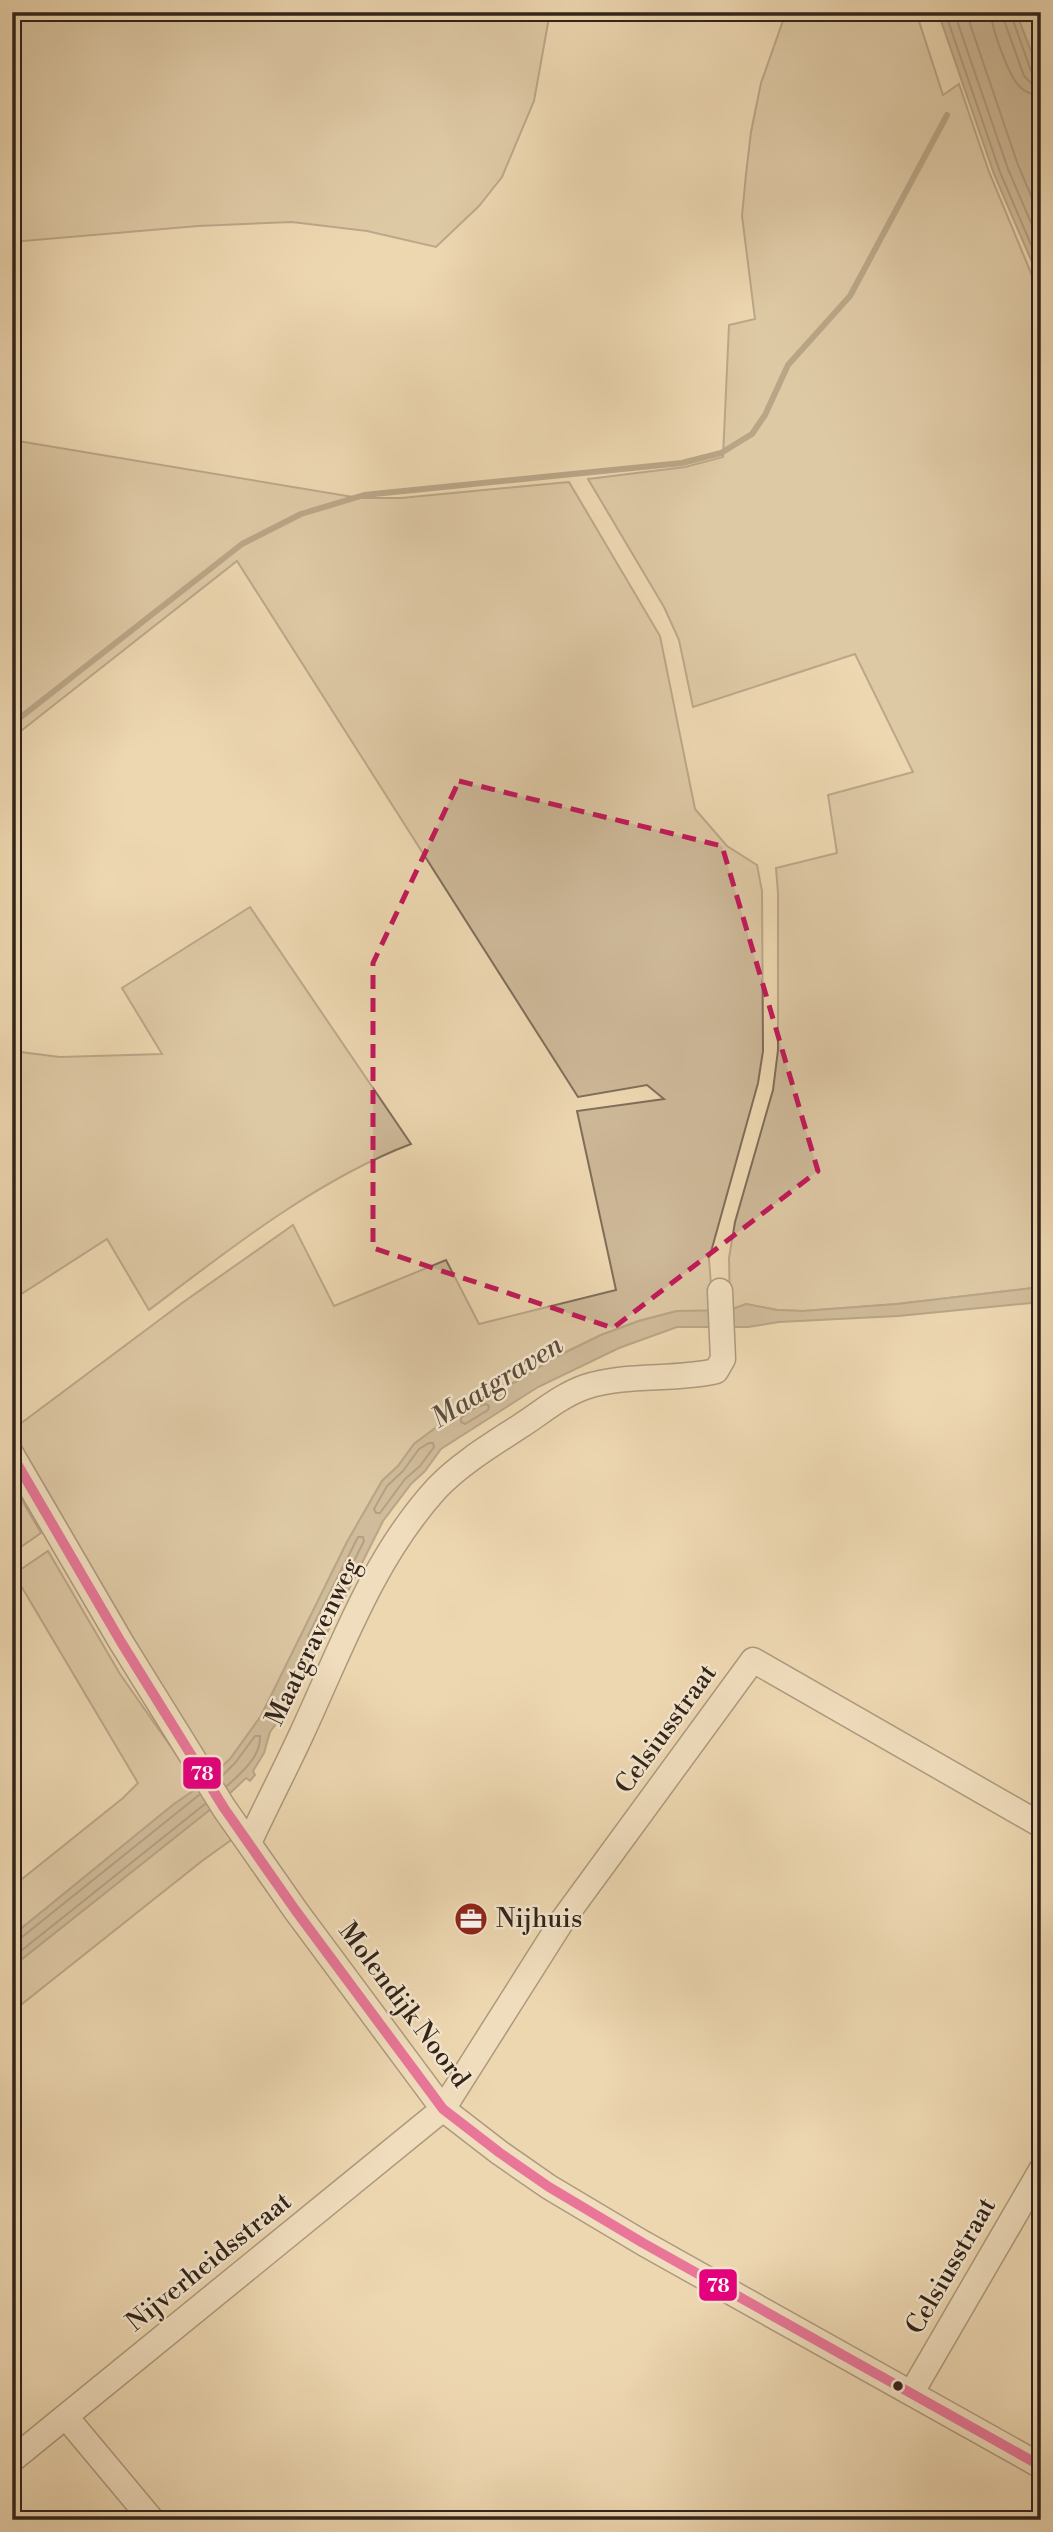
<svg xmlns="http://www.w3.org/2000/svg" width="1053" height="2532" viewBox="0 0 1053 2532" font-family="'Libre Bodoni',serif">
  <rect width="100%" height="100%" fill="#edd7b1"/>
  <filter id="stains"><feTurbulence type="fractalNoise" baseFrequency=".00286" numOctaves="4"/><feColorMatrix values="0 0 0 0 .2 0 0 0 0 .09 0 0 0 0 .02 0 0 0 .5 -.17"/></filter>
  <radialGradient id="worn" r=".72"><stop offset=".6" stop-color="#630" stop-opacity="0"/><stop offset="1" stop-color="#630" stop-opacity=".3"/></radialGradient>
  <path fill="#cdb898" stroke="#7f6e5a" stroke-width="2" d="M 12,12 L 550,12 L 534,101 L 502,177 L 479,206 L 436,247 L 367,231 L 292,222 L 198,226 L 12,242 Z
    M 786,12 L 916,12 L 943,95 L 959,84 L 989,172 L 1041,297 L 1041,1287 L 897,1304 L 803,1311 L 777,1310 L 746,1304 L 730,1310 L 729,1258 L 735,1222 L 773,1090 L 778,1050 L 778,893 L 776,868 L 837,853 L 828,795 L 913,772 L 855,654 L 693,707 L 679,640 L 664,607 L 588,479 L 685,467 L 723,457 L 729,325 L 755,319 L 742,216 L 746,174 L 751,132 L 761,83 Z
    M 1015,12 L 1041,12 L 1041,77 Z
    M 12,440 L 359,498 L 401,498 L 569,482 L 660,636 L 695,809 L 727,846 L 757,865 L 762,891 L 763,1051 L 758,1083 L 709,1259 L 713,1311 L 677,1311 L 638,1321 L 601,1335 L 556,1357 L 497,1393 L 473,1400 L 414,1444 L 398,1466 L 382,1481 L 347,1542 L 261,1716 L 230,1759 L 213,1775 L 12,1430 L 182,1303 L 293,1225 L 334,1306 L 446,1260 L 479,1324 L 616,1290 L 577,1111 L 664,1099 L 647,1085 L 578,1097 L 237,561 L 12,738 Z
    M 250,907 L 411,1144 C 318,1179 228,1250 149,1310 L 107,1239 L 12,1300 L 12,1051 L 60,1057 L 162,1054 L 122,988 Z
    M 12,1483 L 41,1533 L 12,1553 Z
    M 48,1551 L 120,1674 L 199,1787 L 174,1804 L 12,1936 L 12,1887 L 123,1798 L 138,1783 L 14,1574 Z
    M 213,1807 L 234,1838 L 202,1861 L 12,2012 L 12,1967 Z"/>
  <path fill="#ad9a7e" stroke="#7b6a56" stroke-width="2" d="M 938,12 L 1016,12 L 1041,77 L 1041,283 L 994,174 Z
    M 1041,1287 L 1041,1302 L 898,1316 L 779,1322 L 748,1327 L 677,1327 L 619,1348 L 538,1387 L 441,1449 L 425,1471 L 411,1484 L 383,1521 L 327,1633 L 312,1655 L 288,1708 L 270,1732 L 264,1753 L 253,1771 L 255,1775 L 250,1781 L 246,1778 L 226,1797 L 12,1967 L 12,1936 L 174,1804 L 199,1787 L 230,1759 L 261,1716 L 347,1542 L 382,1481 L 398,1466 L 414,1444 L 473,1400 L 497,1393 L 556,1357 L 601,1335 L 639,1321 L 677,1311 L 730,1310 L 746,1304 L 777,1310 L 803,1311 L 897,1304 Z"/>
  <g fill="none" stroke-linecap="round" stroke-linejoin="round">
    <path stroke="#6f5e4c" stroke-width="2" d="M 945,12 L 1000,172 L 1041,268
      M 954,12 L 1008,169 L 1041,246
      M 966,12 L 1018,165 L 1041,219
      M 991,12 C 991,27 1009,77 1020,87 C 1026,93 1033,95 1041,95
      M 1001,12 L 1024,76 L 1031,83 L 1041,85
      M 1010,12 L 1031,71 L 1035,75 L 1041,76
      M 486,1404 L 489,1406 L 488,1410 L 465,1424 L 461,1422 L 461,1418 L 476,1407 Z
      M 429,1443 L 433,1443 L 434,1447 L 420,1466 L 405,1479 L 380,1513 L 376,1513 L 374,1509 L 387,1486 L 403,1471 L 419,1449 Z
      M 358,1537 L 363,1537 L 364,1541 L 320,1629 L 314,1640 L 310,1640 L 308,1636 Z
      M 221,1777 L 235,1763 L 255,1736 L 260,1736 C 261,1757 241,1773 227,1786
      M 12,1941 L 22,1937 L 199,1795
      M 12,1958 L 205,1804"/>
    <path stroke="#7b6a56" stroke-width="6" d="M 12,724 L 242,544 L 301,514 L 364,495 L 682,463 L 721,453 L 752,434 L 765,415 L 788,365 L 850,296 L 947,115"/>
    <defs>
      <path id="street" d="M 12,1455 L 121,1642 L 224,1808 L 296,1911 L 443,2109 L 500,2153 L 549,2187 L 643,2243 L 1041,2466
        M 249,1843 C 266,1806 285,1770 302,1733 C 341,1649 373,1558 437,1488 C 461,1463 493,1444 522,1425 C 542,1412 562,1395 585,1387 C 627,1373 674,1381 716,1371 L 723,1359 L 720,1291
        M 912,2392 L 1041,2170
        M 66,2417 L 152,2520
        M 12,2460 L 443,2109 L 562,1921 L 753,1660 L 1041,1825"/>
    </defs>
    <use href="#street" stroke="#605040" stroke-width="27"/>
    <use href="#street" stroke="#f3e5cc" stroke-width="24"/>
    <defs>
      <path id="bus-1" d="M 12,1455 L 121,1642 L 224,1808 L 296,1911 L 443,2109 L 500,2153 L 549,2187 L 643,2243 L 1041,2466"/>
    </defs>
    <use href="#bus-1" stroke="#f3e5cc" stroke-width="16"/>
    <use href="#bus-1" stroke="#e5007d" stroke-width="10"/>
  </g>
  <path d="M0 0H1053V2532H0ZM 459,781 L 722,846 L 818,1171 L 613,1328 L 373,1248 L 373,963 Z" fill="#edd7b1" fill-opacity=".55" fill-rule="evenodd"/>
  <path fill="none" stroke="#c2185b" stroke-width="5" stroke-dasharray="14 9" stroke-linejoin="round" d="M 459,781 L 722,846 L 818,1171 L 613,1328 L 373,1248 L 373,963 Z"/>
  <defs>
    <symbol id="office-disc" viewBox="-11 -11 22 22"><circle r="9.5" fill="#8f2418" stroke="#f3e5cc"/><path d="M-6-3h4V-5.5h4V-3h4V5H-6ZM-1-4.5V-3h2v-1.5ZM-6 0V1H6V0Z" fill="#fff"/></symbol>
  </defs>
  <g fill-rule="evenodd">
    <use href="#office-disc" x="452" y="1900" width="38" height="38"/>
  </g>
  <circle fill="#31231b" stroke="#f3e5cc" stroke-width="2.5" cx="898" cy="2386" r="6"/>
  <g text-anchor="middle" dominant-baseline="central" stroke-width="5" stroke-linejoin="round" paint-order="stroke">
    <g font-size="26" fill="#31231b" stroke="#f3e5cc">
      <text transform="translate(313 1642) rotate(-64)">Maatgravenweg</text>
      <text transform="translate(666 1729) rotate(-54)">Celsiusstraat</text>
      <text transform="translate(404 2005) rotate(53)">Molendijk Noord</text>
      <text transform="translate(209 2262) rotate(-39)">Nijverheidsstraat</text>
      <text transform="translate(951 2266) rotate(-60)">Celsiusstraat</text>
    </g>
    <g font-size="26" fill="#31231b" stroke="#f3e5cc" text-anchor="start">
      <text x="496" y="1919">Nijhuis</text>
    </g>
    <g font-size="28" font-style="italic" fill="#5c4d3e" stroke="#f3e5cc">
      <text transform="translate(497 1382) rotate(-32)">Maatgraven</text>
    </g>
  </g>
  <g stroke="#f3e5cc" stroke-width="2.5">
    <rect x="182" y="1756" width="40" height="34" rx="7" fill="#e5007d"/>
    <rect x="698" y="2268" width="40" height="34" rx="7" fill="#e5007d"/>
  </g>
  <g font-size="19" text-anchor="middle" font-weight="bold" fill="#fff">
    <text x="202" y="1780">78</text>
    <text x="718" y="2292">78</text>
  </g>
  <rect width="1053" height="2532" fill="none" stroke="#edd7b1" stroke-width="42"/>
  <rect x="14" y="14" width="1025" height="2504" fill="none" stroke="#31231b" stroke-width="3.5"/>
  <rect x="21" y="21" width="1011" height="2490" fill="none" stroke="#31231b" stroke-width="2"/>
  <rect width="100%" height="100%" filter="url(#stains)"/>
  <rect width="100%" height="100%" fill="url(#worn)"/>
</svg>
